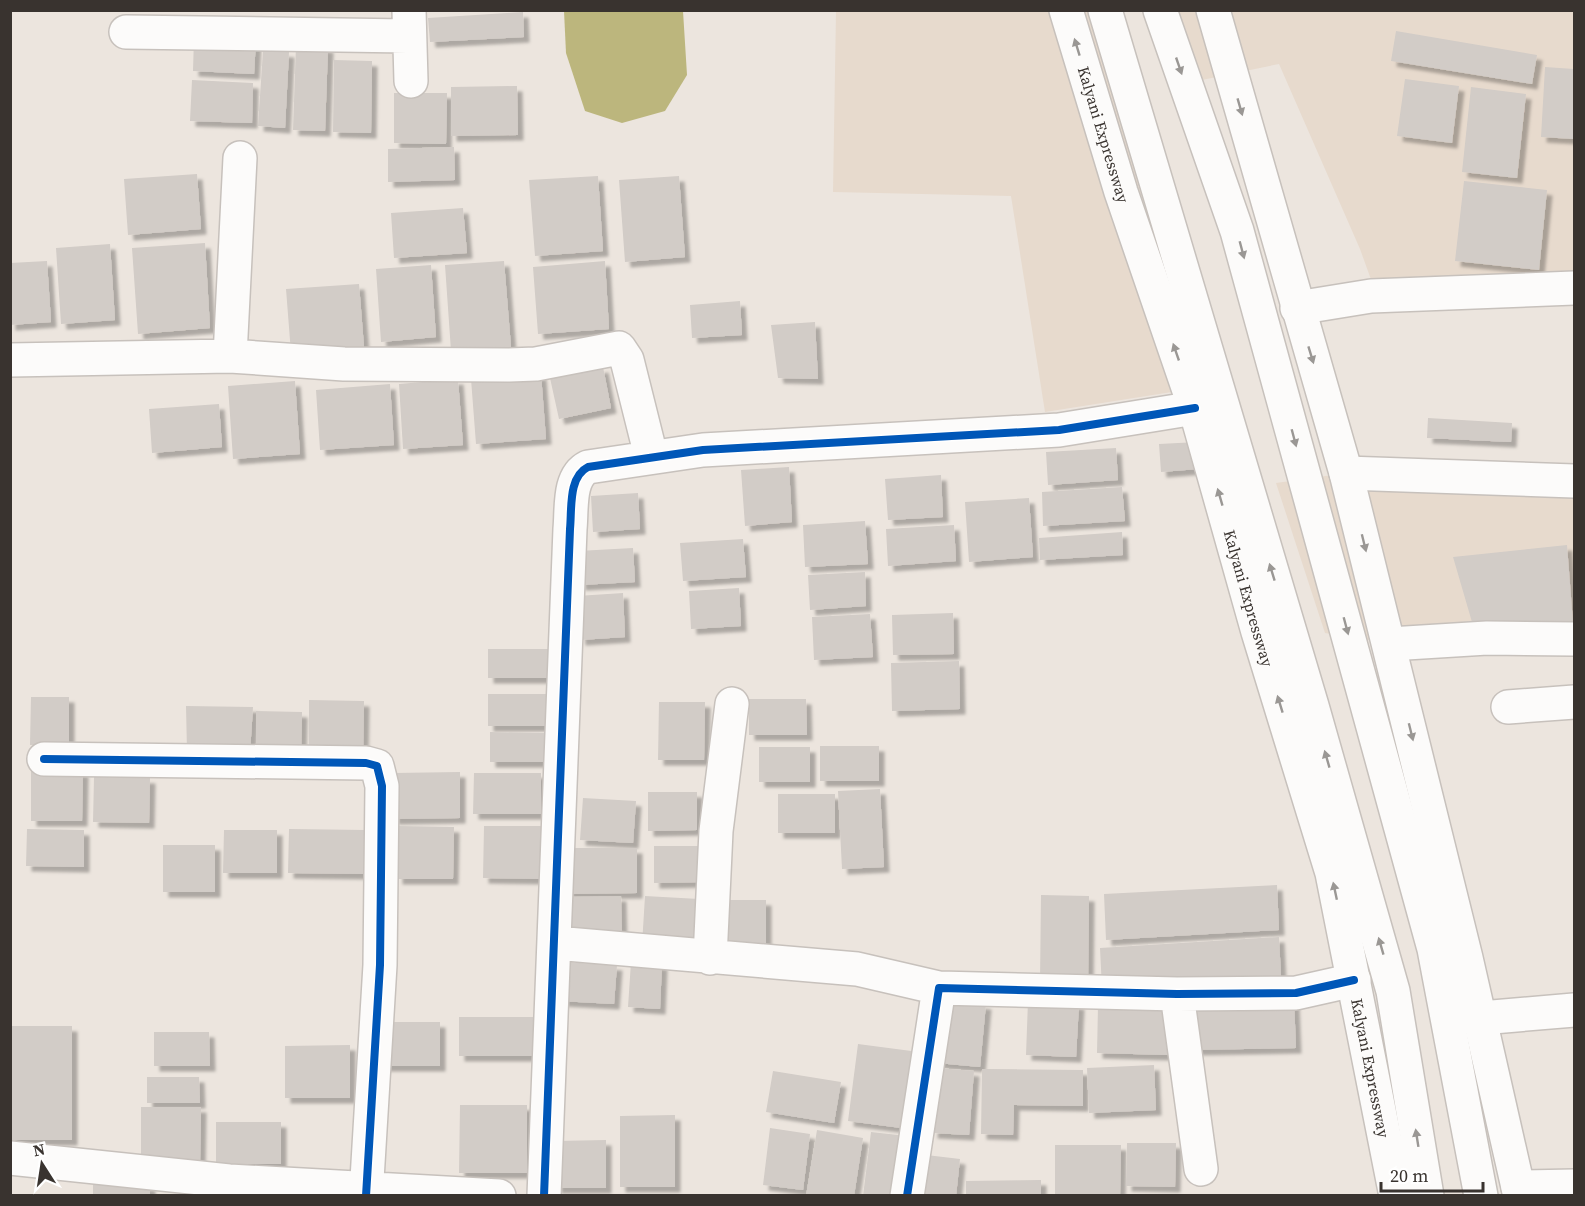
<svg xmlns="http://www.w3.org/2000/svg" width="1585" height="1206" viewBox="0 0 1585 1206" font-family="'Source Serif 4',serif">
  <defs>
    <filter id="shadow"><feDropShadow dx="5.5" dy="5.5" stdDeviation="1.5" flood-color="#0004"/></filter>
  </defs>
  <rect width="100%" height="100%" fill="#ece5de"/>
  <path fill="#e7dacd" d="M 836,11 L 1106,11 L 1216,385 L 1045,412 L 1011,196 L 833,192 Z
    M 1150,11 L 1574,11 L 1574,273 L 1373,285 L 1360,249 L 1279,64 L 1173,86 Z
    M 1403,465 L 1574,477 L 1574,645 L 1465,656 L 1325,633 L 1276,483 Z"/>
  <path fill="#bcb67d" d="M 564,11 L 683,11 L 687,75 L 665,111 L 622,123 L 585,111 L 566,53 Z"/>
  <path fill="#d2ccc7" filter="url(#shadow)" d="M 523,12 L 524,37 L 430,42 L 428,18 Z
    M 1396,31 L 1537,55 L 1532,84 L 1391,61 Z
    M 194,37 L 256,40 L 254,74 L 193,71 Z
    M 296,45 L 328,47 L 325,131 L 293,130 Z
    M 263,51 L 289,52 L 285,128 L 258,126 Z
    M 334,60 L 372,61 L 371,133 L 333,132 Z
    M 1545,67 L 1574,69 L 1574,139 L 1541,137 Z
    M 1405,79 L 1459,86 L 1452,143 L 1397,136 Z
    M 192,80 L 253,83 L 252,123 L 190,121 Z
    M 517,86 L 518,135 L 451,136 L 451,87 Z
    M 1471,87 L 1526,94 L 1517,178 L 1462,172 Z
    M 394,93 L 447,93 L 446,144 L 394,143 Z
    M 454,147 L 455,180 L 388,182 L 388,149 Z
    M 197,174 L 201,229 L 128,235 L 124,179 Z
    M 598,176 L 603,251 L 535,256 L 529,180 Z
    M 679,176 L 685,257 L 625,262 L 619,180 Z
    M 1464,181 L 1547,190 L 1539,270 L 1455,261 Z
    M 463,208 L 467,253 L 394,258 L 391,213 Z
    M 205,243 L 210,328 L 138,334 L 132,248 Z
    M 110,244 L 115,320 L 61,324 L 56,248 Z
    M 47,261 L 51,322 L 10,325 L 10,263 Z
    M 504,261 L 511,347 L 451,351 L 445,265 Z
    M 605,261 L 609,329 L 538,334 L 533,267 Z
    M 431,265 L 436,337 L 381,342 L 376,269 Z
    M 359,284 L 364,347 L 291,353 L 286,289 Z
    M 740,301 L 742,335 L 692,338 L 690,305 Z
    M 815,322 L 818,379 L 778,378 L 771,325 Z
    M 603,367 L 611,408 L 559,419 L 550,378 Z
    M 541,374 L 546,439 L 476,444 L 471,379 Z
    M 458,379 L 463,445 L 403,449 L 399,384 Z
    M 295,381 L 300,454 L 233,459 L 228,386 Z
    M 390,384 L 394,445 L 320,450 L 316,390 Z
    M 219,404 L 222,447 L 152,453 L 149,409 Z
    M 1428,418 L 1512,423 L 1511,442 L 1427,438 Z
    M 1197,442 L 1198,469 L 1161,472 L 1159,444 Z
    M 1116,448 L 1118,480 L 1048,485 L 1046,452 Z
    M 789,467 L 792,522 L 745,526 L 741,470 Z
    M 941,475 L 943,517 L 888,520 L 885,479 Z
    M 1122,487 L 1125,521 L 1043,526 L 1042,492 Z
    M 638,493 L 640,529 L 593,532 L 591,496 Z
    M 1029,498 L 1033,557 L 969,562 L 965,502 Z
    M 865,521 L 868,564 L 805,567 L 803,525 Z
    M 954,525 L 956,561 L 888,566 L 886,529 Z
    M 1122,532 L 1123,555 L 1040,560 L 1039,538 Z
    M 743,539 L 746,577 L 683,581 L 680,543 Z
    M 1567,545 L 1574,636 L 1474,629 L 1453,557 Z
    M 633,548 L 635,582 L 580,585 L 578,551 Z
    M 865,572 L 866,606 L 810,610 L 808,575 Z
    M 739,588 L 741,626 L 691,629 L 689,591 Z
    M 623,593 L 625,637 L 580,640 L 577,596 Z
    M 953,613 L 954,654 L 893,655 L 892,615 Z
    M 870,614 L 873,657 L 814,660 L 812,617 Z
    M 488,649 L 549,649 L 549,678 L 488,678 Z
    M 959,661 L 960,709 L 892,711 L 891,663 Z
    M 488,694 L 547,694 L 547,726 L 488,726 Z
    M 31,697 L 69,697 L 69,745 L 30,745 Z
    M 749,699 L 806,699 L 807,735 L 749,735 Z
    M 309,700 L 364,701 L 363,758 L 309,757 Z
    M 659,702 L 705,702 L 704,760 L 658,760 Z
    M 186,706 L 253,707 L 250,752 L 187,752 Z
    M 256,711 L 302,712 L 301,755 L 256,754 Z
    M 490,732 L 545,733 L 545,762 L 490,762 Z
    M 820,746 L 879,746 L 879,781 L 820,781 Z
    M 759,747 L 810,747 L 810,782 L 759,782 Z
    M 31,771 L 83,771 L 82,821 L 31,821 Z
    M 460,772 L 460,818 L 393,819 L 393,773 Z
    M 474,773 L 541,773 L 541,814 L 473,814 Z
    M 94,777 L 150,778 L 149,823 L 93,822 Z
    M 880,789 L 884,867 L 842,869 L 838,791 Z
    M 648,792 L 697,792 L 697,830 L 648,831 Z
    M 778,794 L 835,794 L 835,833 L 778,833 Z
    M 583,798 L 636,801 L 633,843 L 580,840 Z
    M 398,826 L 454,827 L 453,879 L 397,879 Z
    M 484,826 L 547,826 L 546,879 L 483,878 Z
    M 27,829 L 84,830 L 84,867 L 26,866 Z
    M 289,829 L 366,830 L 365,874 L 288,873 Z
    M 224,830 L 277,830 L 277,873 L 223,873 Z
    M 163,845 L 215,845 L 215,892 L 163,892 Z
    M 654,846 L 703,846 L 703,882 L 654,883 Z
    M 567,848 L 637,848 L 637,893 L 567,894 Z
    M 1277,885 L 1279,930 L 1106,940 L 1104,894 Z
    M 1041,895 L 1089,896 L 1088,982 L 1040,982 Z
    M 621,896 L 622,942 L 565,942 L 566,897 Z
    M 645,896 L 699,899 L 695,949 L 642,945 Z
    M 716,900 L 766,900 L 766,947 L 716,947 Z
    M 1279,937 L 1281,977 L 1102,989 L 1100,948 Z
    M 561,962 L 617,965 L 614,1004 L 559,1001 Z
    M 631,962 L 662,964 L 660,1009 L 628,1007 Z
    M 943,1000 L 986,1004 L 980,1067 L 937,1063 Z
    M 1294,1000 L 1296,1048 L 1189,1050 L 1183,1004 Z
    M 1028,1001 L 1079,1004 L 1076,1057 L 1026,1055 Z
    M 1098,1006 L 1169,1008 L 1168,1055 L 1097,1053 Z
    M 459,1017 L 544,1017 L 544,1056 L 459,1056 Z
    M 381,1022 L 440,1022 L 440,1066 L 382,1066 Z
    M 10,1026 L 72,1026 L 72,1140 L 10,1140 Z
    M 154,1032 L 209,1032 L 210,1066 L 154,1066 Z
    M 858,1044 L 919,1052 L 909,1129 L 848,1121 Z
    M 350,1045 L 350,1098 L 285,1098 L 285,1046 Z
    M 1154,1065 L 1156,1110 L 1089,1113 L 1087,1068 Z
    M 937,1068 L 974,1071 L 969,1135 L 932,1133 Z
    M 982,1069 L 1083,1070 L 1083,1106 L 1014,1105 L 1013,1135 L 981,1134 Z
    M 773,1071 L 841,1082 L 834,1123 L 766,1112 Z
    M 147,1077 L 199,1077 L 200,1103 L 147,1103 Z
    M 460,1105 L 527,1105 L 527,1173 L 459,1173 Z
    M 141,1107 L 201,1107 L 200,1164 L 141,1163 Z
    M 675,1115 L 675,1187 L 620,1187 L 620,1116 Z
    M 216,1122 L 281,1122 L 281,1164 L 216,1164 Z
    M 770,1128 L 810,1134 L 803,1190 L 763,1185 Z
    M 817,1130 L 863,1138 L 854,1196 L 806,1196 Z
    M 871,1132 L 907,1136 L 900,1196 L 863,1196 Z
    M 606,1140 L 606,1188 L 556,1188 L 556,1141 Z
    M 1127,1143 L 1176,1143 L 1175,1187 L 1126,1186 Z
    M 1055,1145 L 1121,1145 L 1120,1196 L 1055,1196 Z
    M 918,1154 L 960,1159 L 956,1196 L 914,1196 Z
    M 1041,1180 L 1041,1196 L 966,1196 L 966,1181 Z
    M 93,1185 L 150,1185 L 150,1196 L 93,1196 Z"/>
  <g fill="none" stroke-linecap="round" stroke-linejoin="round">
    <defs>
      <path id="minor" d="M 409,10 L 411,81
        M 126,32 L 408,36
        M 1297,308 L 1371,296 L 1574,288
        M 230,356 L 344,364 L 509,365 L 536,364 L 619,348 L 627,360 L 651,456
        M 10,360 L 230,356 L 240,158
        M 1346,473 L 1574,481
        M 1390,644 L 1487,638 L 1574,639
        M 1508,707 L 1574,702
        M 44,759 L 366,763 L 377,766 L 382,786 L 380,965 L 366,1196
        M 555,943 L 857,969 L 939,988
        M 710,958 L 716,831 L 732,704
        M 1177,994 L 1201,1169
        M 1481,1018 L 1574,1010
        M 10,1158 L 229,1181 L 499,1196
        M 1518,1187 L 1574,1186
        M 544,1196 L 570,529 C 572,509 568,477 588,467 L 703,450 L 1059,430 L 1195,408
        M 907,1196 L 939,988 L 1177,994 L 1296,993 L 1354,980"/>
      <g id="highway">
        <path id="s1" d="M 1066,10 L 1121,192 L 1195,408 L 1258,632 L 1332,873 L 1396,1196"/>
        <path d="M 1105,10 L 1312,706 L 1393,991 L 1427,1196"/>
        <path d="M 1160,10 L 1237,231 L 1434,949 L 1481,1196"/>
        <path d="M 1213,10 L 1346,473 L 1466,958 L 1520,1196"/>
      </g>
    </defs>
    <use href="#minor" stroke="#c7c1bc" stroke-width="36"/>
    <use href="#highway" stroke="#c7c1bc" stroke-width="36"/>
    <use href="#minor" stroke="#fcfbfa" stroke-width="33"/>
    <use href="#highway" stroke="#fcfbfa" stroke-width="33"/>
    <defs>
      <path id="cycleway" d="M 44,759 L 366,763 L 377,766 L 382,786 L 380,965 L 366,1196
        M 544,1196 L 570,529 C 572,509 568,477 588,467 L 703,450 L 1059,430 L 1195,408
        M 907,1196 L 939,988 L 1177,994 L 1296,993 L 1354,980"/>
    </defs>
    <use href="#cycleway" stroke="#fff" stroke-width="11"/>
    <use href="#cycleway" stroke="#0057b8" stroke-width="8"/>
  </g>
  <defs><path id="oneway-solid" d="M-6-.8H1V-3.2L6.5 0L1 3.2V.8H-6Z" transform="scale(1.5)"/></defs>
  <g fill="#9a9794">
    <use href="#oneway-solid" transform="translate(1077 47) rotate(-107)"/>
    <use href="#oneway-solid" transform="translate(1179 66) rotate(71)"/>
    <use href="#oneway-solid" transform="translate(1240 107) rotate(74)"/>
    <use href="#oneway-solid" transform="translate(1242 250) rotate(75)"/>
    <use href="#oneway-solid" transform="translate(1176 352) rotate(-109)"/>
    <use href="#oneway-solid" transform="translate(1311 355) rotate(73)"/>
    <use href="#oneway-solid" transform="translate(1294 438) rotate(75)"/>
    <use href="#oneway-solid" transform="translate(1220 497) rotate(-106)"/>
    <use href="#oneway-solid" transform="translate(1364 543) rotate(76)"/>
    <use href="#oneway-solid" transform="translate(1272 572) rotate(-107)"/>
    <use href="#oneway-solid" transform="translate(1346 626) rotate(75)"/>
    <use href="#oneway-solid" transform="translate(1280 704) rotate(-107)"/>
    <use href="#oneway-solid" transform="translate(1411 732) rotate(76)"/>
    <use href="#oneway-solid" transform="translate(1327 759) rotate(-106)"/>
    <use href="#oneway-solid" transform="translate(1335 891) rotate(-102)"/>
    <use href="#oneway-solid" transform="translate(1381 946) rotate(-106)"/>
    <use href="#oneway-solid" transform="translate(1417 1138) rotate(-99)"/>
  </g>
  <g text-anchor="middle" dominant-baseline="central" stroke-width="6" stroke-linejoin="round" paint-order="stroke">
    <g font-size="16" fill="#39332f" stroke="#fff">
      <text stroke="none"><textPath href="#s1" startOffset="130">Kalyani Expressway</textPath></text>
      <text stroke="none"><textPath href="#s1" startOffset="616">Kalyani Expressway</textPath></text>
      <text stroke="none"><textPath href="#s1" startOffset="1102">Kalyani Expressway</textPath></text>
    </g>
  </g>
  <rect width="1585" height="1206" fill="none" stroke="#39332f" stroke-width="24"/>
  <g transform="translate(42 1164) rotate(348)" stroke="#ffffff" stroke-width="4.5" paint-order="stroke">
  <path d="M0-4.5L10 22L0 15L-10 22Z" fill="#39332f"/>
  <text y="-9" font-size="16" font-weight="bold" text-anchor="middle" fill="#39332f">N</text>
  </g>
  <path d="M1381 1182v9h102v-9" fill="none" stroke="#39332f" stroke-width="3"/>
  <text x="1390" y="1182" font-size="18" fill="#39332f" stroke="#ffffff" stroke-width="4.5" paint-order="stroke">20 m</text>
</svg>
